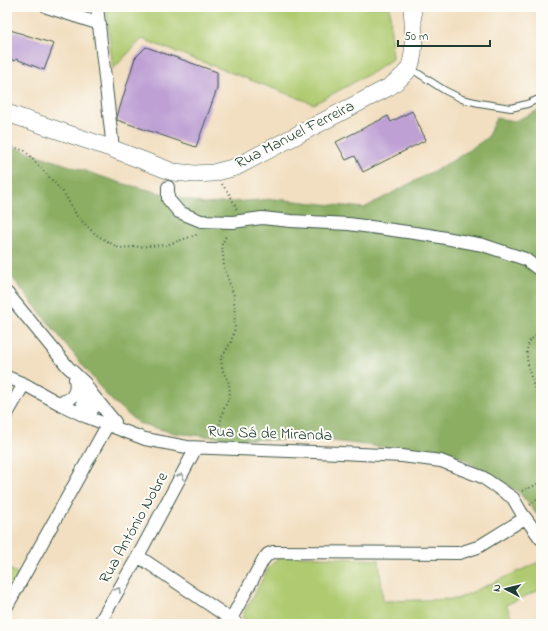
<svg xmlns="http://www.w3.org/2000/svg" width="548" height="631" viewBox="0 0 548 631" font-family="'Indie Flower',sans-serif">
  <rect width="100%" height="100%" fill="#fdfcf7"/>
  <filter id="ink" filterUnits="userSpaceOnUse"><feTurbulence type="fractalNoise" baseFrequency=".025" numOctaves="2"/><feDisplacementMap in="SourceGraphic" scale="8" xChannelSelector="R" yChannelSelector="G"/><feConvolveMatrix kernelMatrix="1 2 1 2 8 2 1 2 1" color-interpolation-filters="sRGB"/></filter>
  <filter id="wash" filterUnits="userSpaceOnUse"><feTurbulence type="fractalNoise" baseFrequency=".012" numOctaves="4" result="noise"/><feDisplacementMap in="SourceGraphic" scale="16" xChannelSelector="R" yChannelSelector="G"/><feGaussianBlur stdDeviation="0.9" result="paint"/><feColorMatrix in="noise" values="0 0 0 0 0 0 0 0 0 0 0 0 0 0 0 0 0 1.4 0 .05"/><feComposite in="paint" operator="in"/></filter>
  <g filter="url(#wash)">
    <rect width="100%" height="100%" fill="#f2dfc1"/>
    <path fill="#afca70" stroke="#678452" d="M 106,7 L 390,7 L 392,59 L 373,72 L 314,104 L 142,39 L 113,69 Z
      M 281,555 L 379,560 L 383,601 L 457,599 L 541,561 L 541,589 L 506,605 L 515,624 L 252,624 L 242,617 L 269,567 Z
      M 7,568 L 19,574 L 7,596 Z"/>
    <path fill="#8bae62" stroke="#55764b" d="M 541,109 L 541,520 L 519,492 L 458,456 L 332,441 L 234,439 L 174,433 L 138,423 L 109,398 L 7,271 L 7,145 L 121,183 L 204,204 L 275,199 L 364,208 L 454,160 L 487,138 L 496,118 L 515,121 Z"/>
    <g id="blocks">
      <path fill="#bea0d4" d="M 7,29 L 54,44 L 44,70 L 16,59 L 15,61 L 7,58 Z
        M 146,47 L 217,72 L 217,89 L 196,147 L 117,120 L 117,117 L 135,58 Z
        M 412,111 L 426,140 L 363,172 L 355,156 L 346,160 L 336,142 L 388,116 L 391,122 Z"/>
    </g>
  </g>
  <g filter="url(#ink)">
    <use href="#blocks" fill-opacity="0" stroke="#3f5549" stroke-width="1"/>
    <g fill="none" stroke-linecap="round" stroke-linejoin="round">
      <defs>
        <path id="lane" d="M 410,68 L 444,90 L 462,99 L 479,103 L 511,108 L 527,104 L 541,98"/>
        <path id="street" d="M 47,7 L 100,24
          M 97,7 L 113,149
          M 168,187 L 168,199 L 179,212 L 201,221 L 233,222 L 262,218 L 291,221 L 349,224 L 429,235 L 483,245 L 525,259 L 541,271
          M 7,293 L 68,367 L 85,383 L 91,393 L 115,422
          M 7,377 L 24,384 L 62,405 L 87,417 L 145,439 L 187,447 L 340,453 L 402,456 L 441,461 L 482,477 L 513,498 L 521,512 L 541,539
          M 77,379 L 82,392 L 83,407 L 87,417 C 95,409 94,404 91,394
          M 57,402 C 71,402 78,394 75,379
          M 7,414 L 24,384
          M 138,556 L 238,624
          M 7,606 L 108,424 L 109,417
          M 231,619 L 263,560 L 268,554 L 273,552 L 459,553 L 478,547 L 525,518
          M 99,624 L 138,556 L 196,448"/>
        <path id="secondary" d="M 7,113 L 113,149 L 173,172 L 195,174 L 213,173 L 236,167 L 389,87 C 396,82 403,77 408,70 C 417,56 413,23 412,7"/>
      </defs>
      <use href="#lane" stroke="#3f5549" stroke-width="8"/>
      <use href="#street" stroke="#3f5549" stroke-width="14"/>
      <use href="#secondary" stroke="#3f5549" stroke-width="18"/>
      <path stroke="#3f5549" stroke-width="2" stroke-dasharray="1 3" stroke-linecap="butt" d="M 7,142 L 10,146 L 25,151 L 64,193 L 77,216 L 95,234 L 119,248 L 166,245 L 199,234
        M 222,184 L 230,195 L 237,210
        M 541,329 C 538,333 533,337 530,341 C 521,356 534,388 541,403
        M 217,436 L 223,411 L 230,396 L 229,383 L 223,371 L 221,359 L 231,342 L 235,328 L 234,296 L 224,267 L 222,244 L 227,234
        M 522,491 L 536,485 L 541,480
        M 530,505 L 541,495"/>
      <use href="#lane" stroke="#fff" stroke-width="6"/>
      <use href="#street" stroke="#fff" stroke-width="12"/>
      <use href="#secondary" stroke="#fff" stroke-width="17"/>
    </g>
    <defs><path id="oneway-chevron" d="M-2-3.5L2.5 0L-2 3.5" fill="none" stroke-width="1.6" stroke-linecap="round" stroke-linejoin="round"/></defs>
    <g stroke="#8f9e9a">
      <use href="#oneway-chevron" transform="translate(181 476) rotate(-62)"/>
      <use href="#oneway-chevron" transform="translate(118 590) rotate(-60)"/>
    </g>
  </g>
  <g text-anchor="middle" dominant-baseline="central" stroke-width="4" stroke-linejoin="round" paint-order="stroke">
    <g font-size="16" fill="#1f3d34" stroke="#fdfcf7">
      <text transform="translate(295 135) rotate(-27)">Rua Manuel Ferreira</text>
      <text transform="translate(270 434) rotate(2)">Rua Sá de Miranda</text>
      <text transform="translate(134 528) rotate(-61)">Rua António Nobre</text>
    </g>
  </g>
  <rect width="548" height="631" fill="none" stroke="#fdfcf7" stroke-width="24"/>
  <g transform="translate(506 589) rotate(277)" stroke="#fdfcf7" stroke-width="3" paint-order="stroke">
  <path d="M0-3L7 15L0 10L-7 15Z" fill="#1f3d34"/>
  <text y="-6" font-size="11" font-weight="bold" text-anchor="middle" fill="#1f3d34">N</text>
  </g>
  <path d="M398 40v6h92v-6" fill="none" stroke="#1f3d34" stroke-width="2"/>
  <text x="404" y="40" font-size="12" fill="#1f3d34" stroke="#fdfcf7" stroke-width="3" paint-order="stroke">50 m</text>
</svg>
